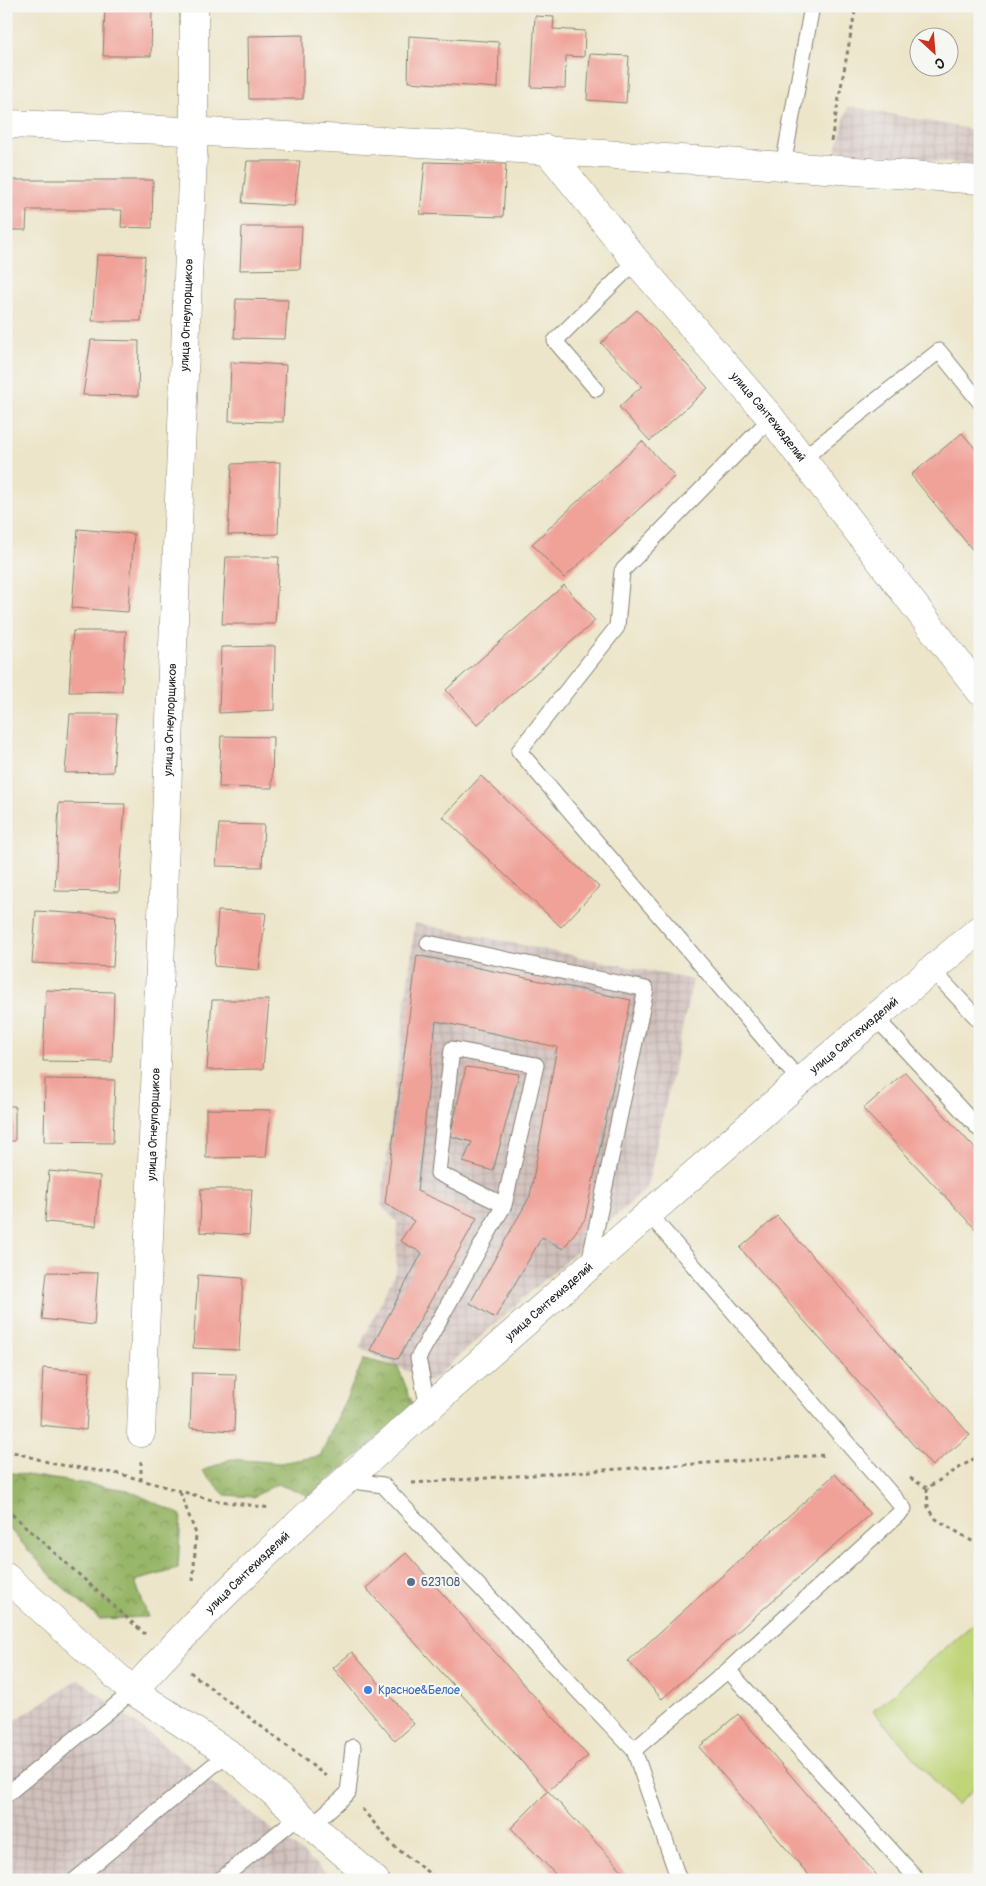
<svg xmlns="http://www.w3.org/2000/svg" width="986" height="1886" viewBox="0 0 986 1886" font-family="Pangolin,sans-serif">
  <defs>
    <pattern id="industrial-grid" width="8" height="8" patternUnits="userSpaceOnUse" patternTransform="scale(1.25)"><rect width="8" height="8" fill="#d0c0bc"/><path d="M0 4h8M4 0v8" fill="none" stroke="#b2a4a1"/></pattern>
    <pattern id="forest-crowns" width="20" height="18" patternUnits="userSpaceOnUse" patternTransform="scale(1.25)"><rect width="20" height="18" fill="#98b668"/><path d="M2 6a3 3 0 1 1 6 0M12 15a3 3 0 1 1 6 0" fill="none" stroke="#7b9355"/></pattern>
  </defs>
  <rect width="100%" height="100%" fill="#f6f6f2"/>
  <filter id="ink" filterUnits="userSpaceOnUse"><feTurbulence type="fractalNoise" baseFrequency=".02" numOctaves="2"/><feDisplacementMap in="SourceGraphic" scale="10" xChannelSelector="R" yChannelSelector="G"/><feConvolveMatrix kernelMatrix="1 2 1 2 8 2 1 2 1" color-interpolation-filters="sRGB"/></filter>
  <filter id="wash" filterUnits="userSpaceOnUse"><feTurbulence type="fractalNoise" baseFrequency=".0096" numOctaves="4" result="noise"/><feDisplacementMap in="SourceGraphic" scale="20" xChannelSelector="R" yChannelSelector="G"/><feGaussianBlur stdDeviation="1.12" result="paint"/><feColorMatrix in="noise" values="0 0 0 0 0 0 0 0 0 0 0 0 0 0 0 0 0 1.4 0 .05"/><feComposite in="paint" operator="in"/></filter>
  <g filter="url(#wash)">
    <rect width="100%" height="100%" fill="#ece5c9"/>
    <path fill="url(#industrial-grid)" d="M 848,106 L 980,131 L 980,166 L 836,150 Z
      M 415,923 L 693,980 L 647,1188 L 430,1382 L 359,1348 L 396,1271 L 397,1222 L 381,1205 Z
      M 79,1679 L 320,1867 L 333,1880 L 6,1880 L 6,1726 Z"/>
    <path fill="url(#forest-crowns)" stroke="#5a6942" d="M 364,1359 L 398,1367 L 414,1407 L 310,1496 L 277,1484 L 253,1497 L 225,1495 L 202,1471 L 231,1459 L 280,1463 L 320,1456 Z
      M 6,1472 L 128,1490 L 181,1515 L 178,1569 L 135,1581 L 148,1617 L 99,1619 L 56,1581 L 6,1525 Z"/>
    <path fill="#c0d478" stroke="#6e784a" d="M 980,1618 L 980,1784 L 956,1805 L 873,1711 Z"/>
    <g id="blocks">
      <path fill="#f0a198" d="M 105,8 L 152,9 L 151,56 L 103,56 Z
        M 535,16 L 554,17 L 553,29 L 585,31 L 584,57 L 566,56 L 565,88 L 531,87 Z
        M 303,35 L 303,99 L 249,99 L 248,36 Z
        M 409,36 L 499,42 L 498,88 L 408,82 Z
        M 590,54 L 629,56 L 626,103 L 587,100 Z
        M 247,161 L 300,161 L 294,206 L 242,203 Z
        M 425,162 L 506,164 L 503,217 L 420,214 Z
        M 6,180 L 153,180 L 152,228 L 121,227 L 122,210 L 27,210 L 26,230 L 6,230 Z
        M 242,227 L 302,227 L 300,269 L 240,270 Z
        M 97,255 L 145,256 L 141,321 L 92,321 Z
        M 236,299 L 288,300 L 285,339 L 234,338 Z
        M 637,310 L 708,388 L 650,441 L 619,407 L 642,386 L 601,343 Z
        M 91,340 L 139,341 L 138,396 L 83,395 Z
        M 231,362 L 286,365 L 283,422 L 229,421 Z
        M 962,433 L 980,454 L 980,559 L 911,475 Z
        M 642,441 L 675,476 L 564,578 L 532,544 Z
        M 280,462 L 278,534 L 228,535 L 232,464 Z
        M 78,529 L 134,534 L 128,612 L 72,608 Z
        M 226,557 L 279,557 L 275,624 L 222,624 Z
        M 564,585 L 595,621 L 477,725 L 446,690 Z
        M 73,631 L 126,631 L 122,691 L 69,692 Z
        M 275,646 L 274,710 L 219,713 L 221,647 Z
        M 70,714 L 117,714 L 113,772 L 65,773 Z
        M 221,736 L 273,737 L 272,788 L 219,787 Z
        M 481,776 L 599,887 L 561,927 L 443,817 Z
        M 59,803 L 125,804 L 119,892 L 55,891 Z
        M 219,824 L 264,825 L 262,867 L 216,866 Z
        M 36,911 L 116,916 L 113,967 L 32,963 Z
        M 218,911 L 266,913 L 259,970 L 214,966 Z
        M 417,955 L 631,1000 L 585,1219 L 563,1249 L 542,1237 L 495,1318 L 470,1303 L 530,1196 L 557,1047 L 436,1021 L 417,1191 L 477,1218 L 398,1359 L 370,1350 L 422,1253 L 400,1241 L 414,1221 L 385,1203 Z
        M 46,990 L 114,992 L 112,1062 L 43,1061 Z
        M 212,1000 L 269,1000 L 263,1069 L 207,1070 Z
        M 466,1067 L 519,1074 L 493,1171 L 463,1162 L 472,1142 L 450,1136 Z
        M 905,1072 L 980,1154 L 980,1234 L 863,1109 Z
        M 45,1079 L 115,1080 L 113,1143 L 44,1142 Z
        M 6,1106 L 15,1106 L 15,1141 L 6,1141 Z
        M 206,1109 L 271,1110 L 266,1157 L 206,1158 Z
        M 49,1171 L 100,1176 L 96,1226 L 45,1222 Z
        M 201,1189 L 252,1189 L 249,1235 L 200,1232 Z
        M 777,1216 L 970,1435 L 932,1466 L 740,1248 Z
        M 47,1272 L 98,1273 L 94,1325 L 42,1319 Z
        M 198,1275 L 243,1278 L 239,1350 L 193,1348 Z
        M 43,1368 L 90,1372 L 86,1430 L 40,1425 Z
        M 192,1373 L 236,1374 L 234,1431 L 190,1428 Z
        M 835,1474 L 870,1514 L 662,1699 L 628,1661 Z
        M 406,1553 L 588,1756 L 548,1791 L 366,1588 Z
        M 352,1652 L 414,1724 L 395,1741 L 333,1668 Z
        M 738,1714 L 881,1880 L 813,1880 L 699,1747 Z
        M 548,1791 L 631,1880 L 561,1880 L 511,1828 Z"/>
    </g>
  </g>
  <g filter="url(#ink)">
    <use href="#blocks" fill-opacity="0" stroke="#848072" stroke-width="1"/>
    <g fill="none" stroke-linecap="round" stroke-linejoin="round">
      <defs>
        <path id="service" d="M 783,166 L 812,6
          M 596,389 L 555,341 L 636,261
          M 771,418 L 622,571 L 617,627 L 519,751 L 800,1081
          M 802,459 L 939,351 L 980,402
          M 428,943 L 646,989 L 589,1263
          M 932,970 L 980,1021
          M 876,1018 L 980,1130
          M 649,1214 L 904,1509 L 728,1670 L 918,1880
          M 428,1408 L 418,1358 L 504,1205 L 536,1065 L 452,1049 L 438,1173 L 504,1205
          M 346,1480 L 383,1485 L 634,1750 L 679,1880
          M 634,1750 L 728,1670
          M 6,1795 L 133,1691
          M 312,1825 L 348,1793 L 353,1747
          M 75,1880 L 228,1753
          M 220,1880 L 300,1815"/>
        <g id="minor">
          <path d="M 6,124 C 331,135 655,156 980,180"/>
          <path id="s1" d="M 546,149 L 636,261 L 771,418 L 980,691"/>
          <path id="s2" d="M 141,1433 L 194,130 L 194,6"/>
          <path d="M 6,1577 L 133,1691 L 228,1753 L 375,1880"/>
          <path id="s3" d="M 133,1691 C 199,1616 272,1547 346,1480 L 800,1081 L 980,929"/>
        </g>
      </defs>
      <use href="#service" stroke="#848072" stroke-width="17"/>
      <use href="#minor" stroke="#848072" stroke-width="29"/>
      <path stroke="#848072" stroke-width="3" stroke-dasharray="4 4" stroke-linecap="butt" d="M 831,141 L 856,6
        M 6,1450 L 55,1464 L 120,1474 L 212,1500 L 271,1508
        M 141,1461 L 141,1480
        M 910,1478 L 927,1488 L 980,1455
        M 412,1483 L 827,1455
        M 927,1488 L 928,1507 L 936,1519 L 980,1546
        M 180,1492 L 196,1534 L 193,1583
        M 6,1509 L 145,1634
        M 190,1672 L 326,1776
        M 362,1809 L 395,1847 L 438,1880"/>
      <use href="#service" stroke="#fff" stroke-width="15"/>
      <use href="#minor" stroke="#fff" stroke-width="28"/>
    </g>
  </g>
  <circle fill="#5c6f8a" stroke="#f6f6f2" stroke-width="2" cx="411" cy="1582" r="5"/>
  <circle fill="#3f7fe0" stroke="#f6f6f2" stroke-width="2" cx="368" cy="1690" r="5"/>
  <g text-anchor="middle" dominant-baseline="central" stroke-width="4.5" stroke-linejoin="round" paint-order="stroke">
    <g font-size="12" fill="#1c1c1c" stroke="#f6f6f2">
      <text stroke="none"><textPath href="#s2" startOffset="1119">улица Огнеупорщиков</textPath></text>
      <text stroke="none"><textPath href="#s1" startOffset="348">улица Сантехизделий</textPath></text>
      <text stroke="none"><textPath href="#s2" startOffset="714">улица Огнеупорщиков</textPath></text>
      <text stroke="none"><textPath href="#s3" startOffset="975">улица Сантехизделий</textPath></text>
      <text stroke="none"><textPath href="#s2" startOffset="309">улица Огнеупорщиков</textPath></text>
      <text stroke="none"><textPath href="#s3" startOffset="570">улица Сантехизделий</textPath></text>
      <text stroke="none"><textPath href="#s3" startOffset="165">улица Сантехизделий</textPath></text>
    </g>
    <g font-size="12" fill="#4e5e75" stroke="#f6f6f2" text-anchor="start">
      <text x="421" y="1582">623108</text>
    </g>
    <g font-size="12" fill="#366cbe" stroke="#f6f6f2" text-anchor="start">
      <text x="378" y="1690">Красное&amp;Белое</text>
    </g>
  </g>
  <rect width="986" height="1886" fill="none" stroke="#f6f6f2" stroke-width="25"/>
  <g transform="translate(934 52) rotate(154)"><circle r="24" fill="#f6f6f2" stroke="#9f9f9c"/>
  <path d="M0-4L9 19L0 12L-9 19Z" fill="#c8321e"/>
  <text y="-8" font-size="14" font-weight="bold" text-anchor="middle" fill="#1c1c1c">С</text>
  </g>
</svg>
